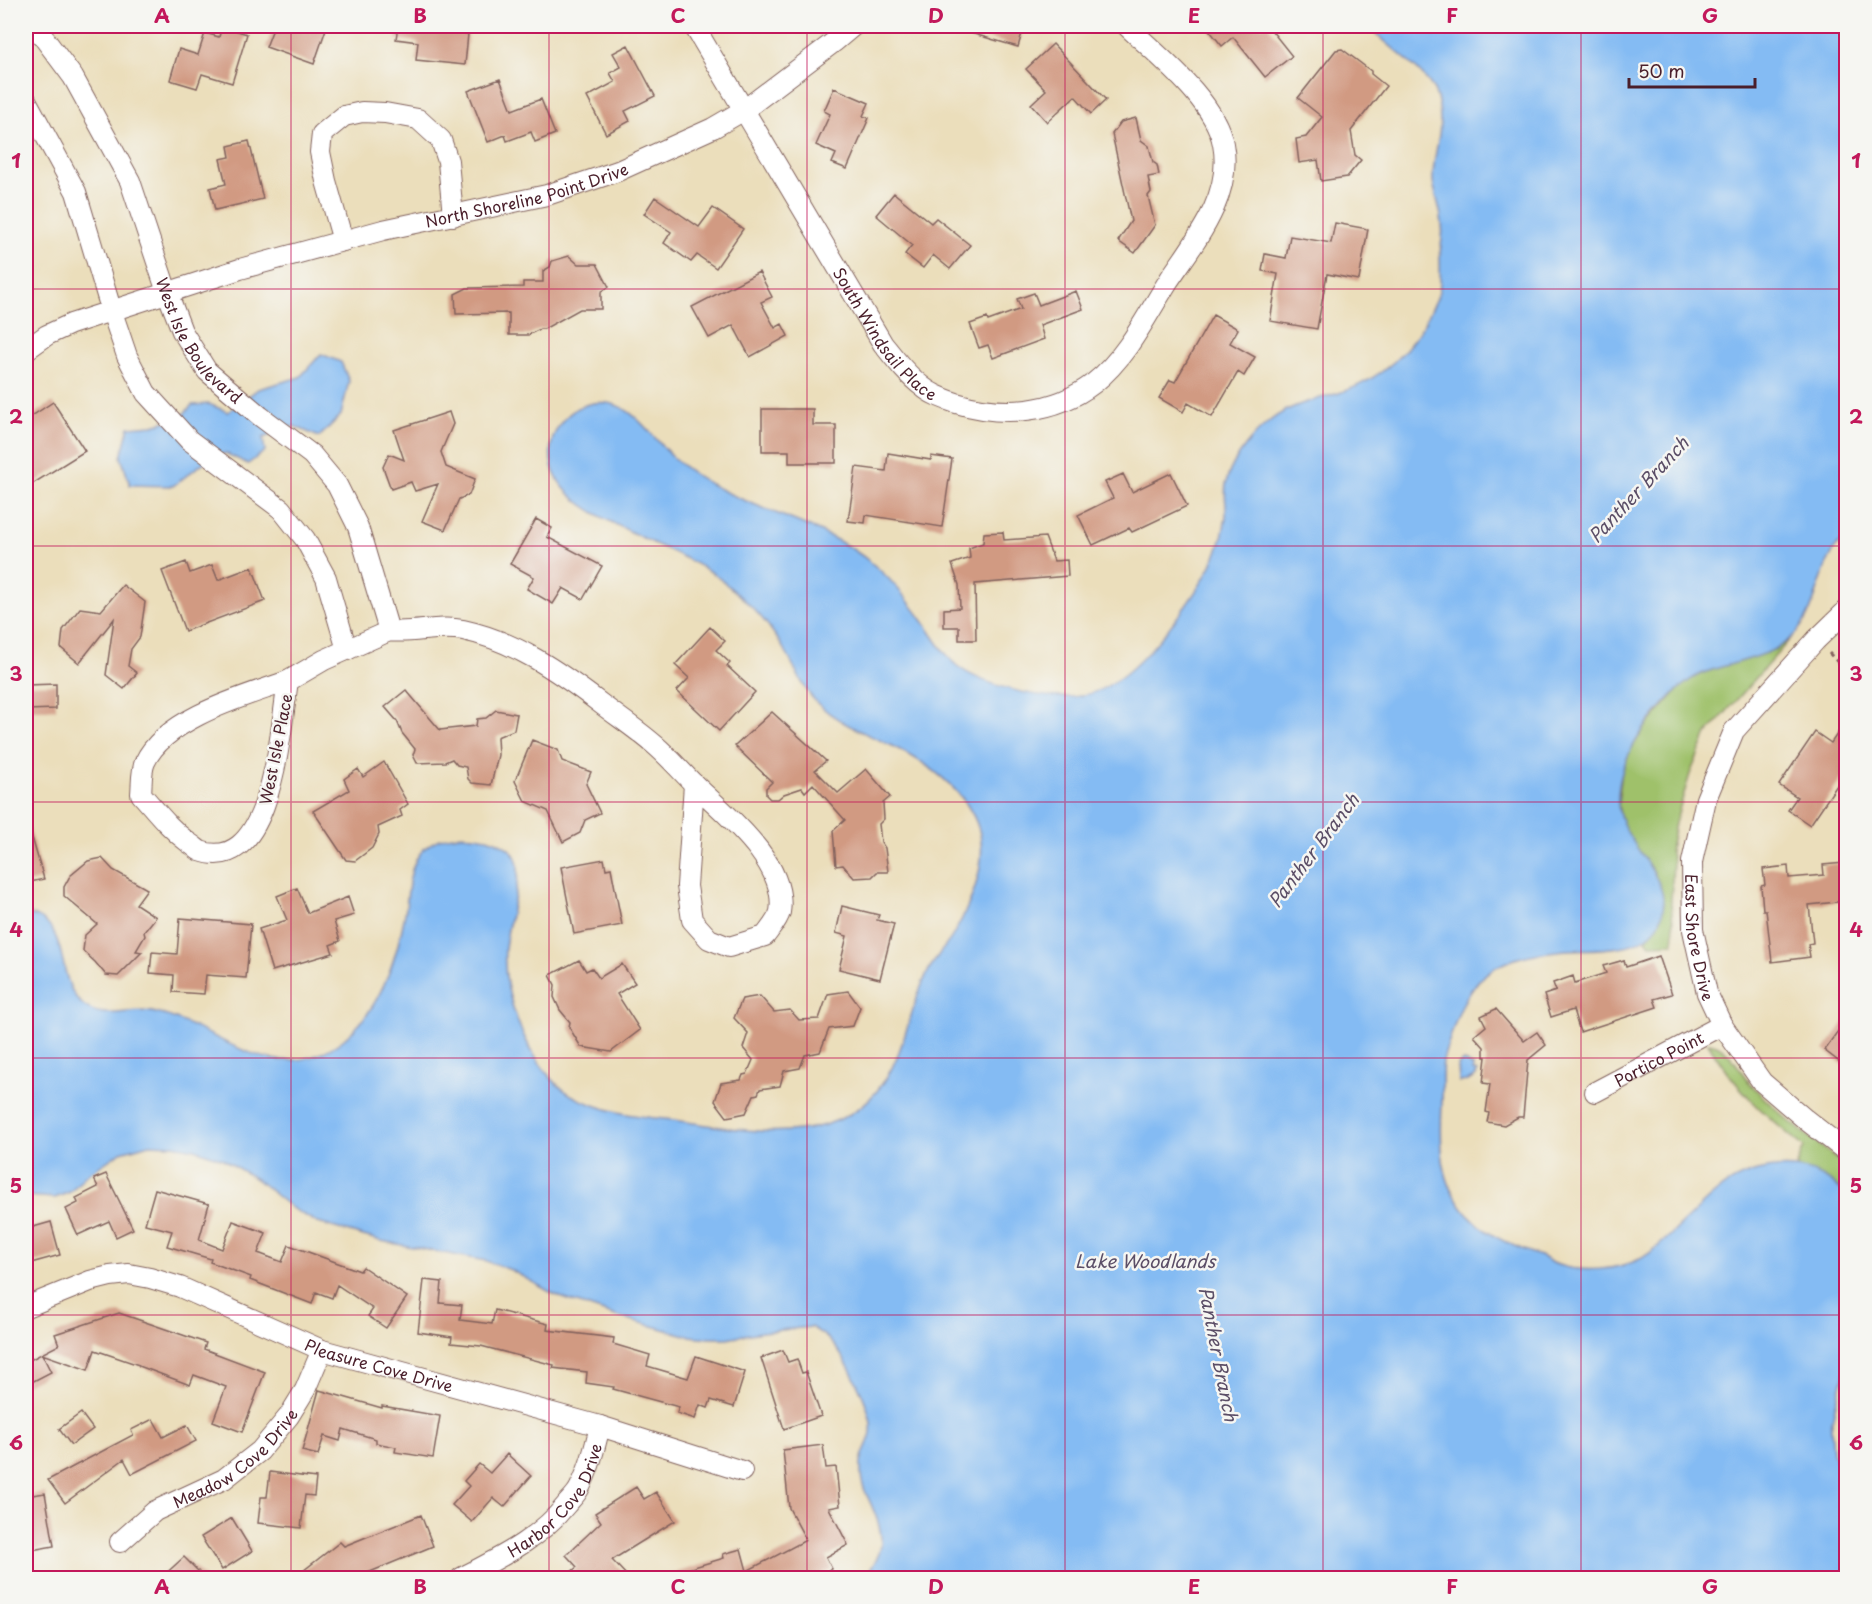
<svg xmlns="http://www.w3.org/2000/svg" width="1872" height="1604" viewBox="0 0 1872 1604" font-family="'Playpen Sans',sans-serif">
  <rect width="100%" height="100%" fill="#f6f6f2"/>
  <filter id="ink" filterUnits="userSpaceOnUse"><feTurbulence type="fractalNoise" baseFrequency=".0167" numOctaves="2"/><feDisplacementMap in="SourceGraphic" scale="12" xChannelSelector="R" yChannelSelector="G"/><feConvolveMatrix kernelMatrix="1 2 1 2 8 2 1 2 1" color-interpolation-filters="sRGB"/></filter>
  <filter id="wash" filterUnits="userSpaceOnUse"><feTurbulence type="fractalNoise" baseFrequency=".008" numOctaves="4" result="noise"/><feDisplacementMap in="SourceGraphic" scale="24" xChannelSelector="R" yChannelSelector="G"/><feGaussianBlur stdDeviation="1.35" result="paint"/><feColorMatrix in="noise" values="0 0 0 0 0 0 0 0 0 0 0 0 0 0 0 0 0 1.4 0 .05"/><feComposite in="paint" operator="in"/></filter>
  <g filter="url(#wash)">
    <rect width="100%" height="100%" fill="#ebdebb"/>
    <path fill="#9fc16b" stroke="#74704b" stroke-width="1.5" d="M 1791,638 L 1707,734 L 1690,774 L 1675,823 L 1670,850 L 1673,861 L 1671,903 L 1674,932 L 1673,943 L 1650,944 L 1646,939 L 1658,926 L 1654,873 L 1627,835 L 1621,819 L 1618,804 L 1622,771 L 1631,749 L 1644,729 L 1682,685 L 1699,674 L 1776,649 Z
      M 1708,1043 C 1728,1044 1738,1069 1750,1083 C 1778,1115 1813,1140 1846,1166 L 1846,1194 C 1830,1181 1816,1173 1796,1168 L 1804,1147 C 1765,1116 1733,1086 1708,1043 Z"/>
    <path fill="#84bbf3" stroke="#676d8f" stroke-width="1.5" d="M 1367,26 L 1846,26 L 1846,536 C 1816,562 1821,612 1791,638 C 1766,660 1730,662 1701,674 C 1677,684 1642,727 1631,750 C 1623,765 1617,786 1618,804 C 1621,847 1680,879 1659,923 C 1643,956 1587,947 1557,951 C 1536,953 1514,957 1496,967 C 1468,983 1458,1012 1449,1041 C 1447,1048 1444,1055 1443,1061 C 1441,1075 1443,1089 1442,1103 C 1440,1144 1439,1183 1468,1215 C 1484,1234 1517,1248 1540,1256 C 1546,1259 1552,1263 1558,1265 C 1582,1273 1618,1270 1640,1259 C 1657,1250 1670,1235 1683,1223 C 1695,1212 1706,1200 1719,1190 C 1748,1167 1792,1160 1824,1177 C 1832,1182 1839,1188 1846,1194 L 1846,1369 L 1835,1407 L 1831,1428 L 1833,1453 L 1846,1488 L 1846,1578 L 864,1578 C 887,1549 885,1535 870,1502 C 866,1494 862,1486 861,1476 C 861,1471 860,1463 862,1458 C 864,1449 870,1441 871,1432 C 874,1410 845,1356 830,1341 C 825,1335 817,1331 811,1327 L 761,1332 L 727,1338 L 711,1338 L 689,1336 L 616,1316 L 559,1297 L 511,1270 L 486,1261 L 381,1241 L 318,1223 L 293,1209 L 256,1179 L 223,1159 L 195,1149 L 173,1145 L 149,1144 L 121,1152 L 84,1177 L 70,1192 L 55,1198 L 26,1196 L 26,913 C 31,915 38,916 43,920 C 68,939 58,981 81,1003 C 101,1022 127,1008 152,1012 C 218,1025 272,1094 343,1040 C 381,1010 398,955 406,908 C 408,892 409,869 419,855 C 434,833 464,833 487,838 C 497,841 512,848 516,858 C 524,873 506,928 505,949 C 502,993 525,1053 557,1084 C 566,1093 577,1099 589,1103 C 617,1115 649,1117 680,1121 C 750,1131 839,1151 885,1080 C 908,1045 911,995 935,960 C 946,943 946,948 956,930 C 973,899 990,858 977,824 C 964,790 929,764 898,749 C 871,735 840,725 817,703 C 804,690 797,672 788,656 C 775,633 762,615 742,598 C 739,595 718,577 714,574 C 688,558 658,546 631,532 C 597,515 541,490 552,442 C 556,424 571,408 589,404 C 631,394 650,438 677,461 C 734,510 817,516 874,565 C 892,580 909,601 923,621 C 933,635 943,653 956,665 C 979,684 1032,697 1062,697 C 1080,698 1099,692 1114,682 C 1148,661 1202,590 1217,552 C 1221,544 1225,525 1226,516 C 1227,501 1223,494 1227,479 C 1234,457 1253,434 1271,420 C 1292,404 1315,400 1339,393 C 1383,379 1413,350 1432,308 C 1435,303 1438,297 1439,291 C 1441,281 1440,264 1440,254 C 1442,232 1444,239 1441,217 C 1440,208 1434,190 1433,181 C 1432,162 1439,144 1440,125 C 1441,94 1432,82 1409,62 C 1395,50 1381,38 1367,26 Z
      M 321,354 L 341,362 L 349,381 L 341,415 L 319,437 L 294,426 L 263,438 L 265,451 L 248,464 L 225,453 L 203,463 L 173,486 L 130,485 L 121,457 L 129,427 L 153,425 L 181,417 L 192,405 L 209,404 L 228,412 L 258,389 L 300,377 Z
      M 1463,1061 L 1473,1066 L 1473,1071 L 1477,1072 L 1476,1076 L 1468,1081 L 1459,1082 L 1458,1065 Z"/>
    <g id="blocks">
      <path fill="#d19a82" d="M 222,26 L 247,34 L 232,83 L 202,74 L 197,88 L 170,80 L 179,49 L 198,55 L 205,33 L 219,37 Z
        M 274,26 L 327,26 L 314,64 L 266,47 Z
        M 398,26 L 451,26 L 450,32 L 468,34 L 465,65 L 416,60 L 418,42 L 396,39 Z
        M 958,26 L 1024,26 L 1018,47 L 957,29 Z
        M 1206,26 L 1268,26 L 1292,56 L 1265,77 L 1233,37 L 1222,46 Z
        M 1053,44 L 1106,100 L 1091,114 L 1075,96 L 1047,122 L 1031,104 L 1046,90 L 1026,69 Z
        M 628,45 L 655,96 L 625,111 L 630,121 L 606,134 L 587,97 L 615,82 L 610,73 L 621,67 L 613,53 Z
        M 1342,49 L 1371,71 L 1371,74 L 1386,86 L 1351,131 L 1355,155 L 1361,160 L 1347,177 L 1321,181 L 1318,160 L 1299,163 L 1296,139 L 1306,137 L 1322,117 L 1298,98 L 1336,50 Z
        M 500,79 L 512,110 L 541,99 L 555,134 L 535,142 L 531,132 L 507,141 L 505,135 L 488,142 L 468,91 Z
        M 834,88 L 869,103 L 863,116 L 869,118 L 847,169 L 832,163 L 836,154 L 816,145 L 830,114 L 824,111 Z
        M 1136,118 L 1141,140 L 1149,146 L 1153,162 L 1157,165 L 1159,175 L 1148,177 L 1151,192 L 1148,196 L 1155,225 L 1135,253 L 1118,241 L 1131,221 L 1112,134 L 1121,122 Z
        M 249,141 L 263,199 L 215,210 L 210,188 L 226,184 L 220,159 L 230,157 L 228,146 Z
        M 894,193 L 931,223 L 936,218 L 970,245 L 950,269 L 933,255 L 923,268 L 905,254 L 912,245 L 876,215 Z
        M 655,197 L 699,227 L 713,208 L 743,229 L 716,268 L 697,255 L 691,262 L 664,243 L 671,232 L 644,214 Z
        M 1335,223 L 1368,229 L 1359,280 L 1327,274 L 1317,329 L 1270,321 L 1278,274 L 1262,271 L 1265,254 L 1286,258 L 1290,236 L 1331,243 Z
        M 569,256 L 578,264 L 597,264 L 609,287 L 601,292 L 601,309 L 580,309 L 544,329 L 540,329 L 528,335 L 509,335 L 509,313 L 456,314 L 455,294 L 467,288 L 523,287 L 523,282 L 543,282 L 543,271 L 550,267 L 552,261 Z
        M 759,272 L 772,297 L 761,302 L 775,328 L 782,324 L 788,336 L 750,357 L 733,325 L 709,338 L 692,307 Z
        M 1076,291 L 1083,309 L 1040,325 L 1044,339 L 993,358 L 988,345 L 979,348 L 970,324 L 987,318 L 988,321 L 1021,309 L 1017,299 L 1034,293 L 1039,305 Z
        M 1213,315 L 1238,329 L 1230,343 L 1255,357 L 1244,376 L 1238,372 L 1212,417 L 1188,403 L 1183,412 L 1159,398 L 1170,380 L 1175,382 Z
        M 53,402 L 85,451 L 26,488 L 26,420 Z
        M 762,409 L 813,409 L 813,425 L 836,425 L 836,463 L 789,463 L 789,451 L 762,451 Z
        M 449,412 L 453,424 L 441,452 L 446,467 L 475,479 L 469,495 L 459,499 L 445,530 L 422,521 L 438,484 L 415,491 L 411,482 L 391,489 L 383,467 L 389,454 L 404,460 L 394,430 Z
        M 888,453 L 931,460 L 931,456 L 952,459 L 942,527 L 866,515 L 865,523 L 848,521 L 856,467 L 886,471 Z
        M 1171,473 L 1187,506 L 1132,532 L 1129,528 L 1093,545 L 1078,515 L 1113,498 L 1105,482 L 1123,474 L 1132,492 Z
        M 536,519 L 552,528 L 547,537 L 602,566 L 583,599 L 563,588 L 553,604 L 527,589 L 534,577 L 510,564 Z
        M 1003,532 L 1004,540 L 1045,537 L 1054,561 L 1067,560 L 1068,576 L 975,584 L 976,640 L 959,640 L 959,627 L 944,627 L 944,609 L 960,608 L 959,585 L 952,564 L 970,558 L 969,548 L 983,543 L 984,533 Z
        M 186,562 L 190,573 L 212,565 L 218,580 L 252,567 L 265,601 L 185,631 L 162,571 Z
        M 123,585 L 145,602 L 140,637 L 131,649 L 128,666 L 137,673 L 124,689 L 106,675 L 114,619 L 79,663 L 61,648 L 63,630 L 80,608 L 101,611 Z
        M 710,627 L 725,641 L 716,650 L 730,663 L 727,666 L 755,692 L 719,731 L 677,691 L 689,678 L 675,665 Z
        M 56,684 L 56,709 L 26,710 L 26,685 Z
        M 406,690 L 440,730 L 476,726 L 477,719 L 486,718 L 496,710 L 517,714 L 514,730 L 497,737 L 498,755 L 491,785 L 472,783 L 468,779 L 466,767 L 457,765 L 452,759 L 445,762 L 417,763 L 413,755 L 415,749 L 402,733 L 397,721 L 385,707 Z
        M 772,712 L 826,761 L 815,770 L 838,793 L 866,769 L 890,797 L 883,803 L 884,819 L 879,824 L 881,842 L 885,848 L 888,872 L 877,872 L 872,877 L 854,878 L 843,865 L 836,866 L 833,831 L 845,820 L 813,784 L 805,792 L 802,788 L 784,794 L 778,799 L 770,799 L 766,795 L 766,788 L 772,782 L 735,746 Z
        M 1846,721 L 1846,772 L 1810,825 L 1788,810 L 1797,797 L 1779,785 L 1815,732 L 1831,743 Z
        M 532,740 L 558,750 L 562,761 L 591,772 L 586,784 L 600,813 L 585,820 L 580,833 L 563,842 L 548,811 L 525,801 L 515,781 Z
        M 384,762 L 408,804 L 400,810 L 402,816 L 378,827 L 379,834 L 372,848 L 355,861 L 346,860 L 313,811 L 349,790 L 344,779 L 358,769 L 363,777 Z
        M 26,827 L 29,827 L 44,879 L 26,883 Z
        M 102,858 L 113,870 L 147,889 L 136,904 L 156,917 L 144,932 L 145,936 L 136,951 L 142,952 L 118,976 L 106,975 L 95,962 L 83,951 L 85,935 L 97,924 L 64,896 L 64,887 L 70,876 L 88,861 Z
        M 604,859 L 606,869 L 611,868 L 622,925 L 574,934 L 561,867 Z
        M 1844,863 L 1845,873 L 1846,872 L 1846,901 L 1809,905 L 1813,943 L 1808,944 L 1810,957 L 1772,962 L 1766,910 L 1763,910 L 1761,886 L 1765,885 L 1763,869 L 1788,866 L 1789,878 L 1824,875 L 1823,865 Z
        M 297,888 L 308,913 L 348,897 L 354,915 L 334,921 L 340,941 L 330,945 L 333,953 L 272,971 L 259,929 L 287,920 L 277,896 Z
        M 842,906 L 879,915 L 877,920 L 894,924 L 880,979 L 839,969 L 847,936 L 836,933 Z
        M 180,918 L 251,924 L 246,978 L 206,975 L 204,994 L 173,992 L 174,975 L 150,973 L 152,952 L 177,954 Z
        M 1659,956 L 1672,994 L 1654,999 L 1657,1007 L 1580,1032 L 1573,1010 L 1551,1017 L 1544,995 L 1556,991 L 1553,983 L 1573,976 L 1575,983 L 1606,973 L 1603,966 L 1624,960 L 1626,967 Z
        M 579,960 L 586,971 L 592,968 L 599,978 L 622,964 L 635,983 L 617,994 L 640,1030 L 611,1052 L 581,1047 L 569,1027 L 570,1022 L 560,1010 L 554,997 L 555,985 L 550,975 Z
        M 848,991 L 860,1007 L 853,1026 L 829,1029 L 820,1052 L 805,1055 L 800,1068 L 784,1071 L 780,1086 L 760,1089 L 758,1094 L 754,1095 L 746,1113 L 727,1117 L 715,1101 L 721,1083 L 741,1080 L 743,1075 L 747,1074 L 753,1060 L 743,1048 L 748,1033 L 734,1018 L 742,999 L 760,996 L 774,1012 L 790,1010 L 799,1020 L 819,1019 L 828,994 Z
        M 1496,1009 L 1524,1041 L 1537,1032 L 1546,1045 L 1528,1060 L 1523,1117 L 1518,1117 L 1504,1125 L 1487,1122 L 1489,1113 L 1486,1112 L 1490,1084 L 1483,1083 L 1486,1057 L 1484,1057 L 1484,1047 L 1474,1036 L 1486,1026 L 1481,1016 Z
        M 1846,1020 L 1846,1067 L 1824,1050 Z
        M 106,1174 L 133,1229 L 116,1237 L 109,1221 L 78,1235 L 66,1209 L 78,1203 L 76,1198 L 98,1187 L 94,1179 Z
        M 155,1189 L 209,1204 L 199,1240 L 222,1249 L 233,1221 L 266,1233 L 258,1253 L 282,1262 L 289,1245 L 360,1271 L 363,1267 L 407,1297 L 386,1328 L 368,1316 L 373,1309 L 337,1285 L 332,1298 L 316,1292 L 312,1304 L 250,1280 L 251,1277 L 210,1262 L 211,1259 L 167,1246 L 172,1231 L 145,1224 Z
        M 51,1222 L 60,1255 L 31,1263 L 26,1242 L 26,1229 Z
        M 424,1280 L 442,1282 L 440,1303 L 462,1305 L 460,1320 L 492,1324 L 495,1310 L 548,1324 L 547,1330 L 614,1338 L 613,1344 L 650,1355 L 647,1366 L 688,1378 L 696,1356 L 745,1372 L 734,1407 L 711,1400 L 708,1408 L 700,1405 L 695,1419 L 677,1413 L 679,1407 L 613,1389 L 614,1387 L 586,1383 L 587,1372 L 553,1368 L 554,1365 L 481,1346 L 451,1343 L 452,1337 L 418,1332 Z
        M 119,1313 L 206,1343 L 204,1349 L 265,1372 L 242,1432 L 213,1421 L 226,1387 L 194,1375 L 190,1385 L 139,1366 L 139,1365 L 95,1350 L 88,1370 L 42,1354 L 51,1372 L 26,1385 L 26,1362 L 59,1345 L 55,1334 Z
        M 783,1350 L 788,1362 L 797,1359 L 802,1373 L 806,1372 L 821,1416 L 784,1429 L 761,1358 Z
        M 319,1390 L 382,1408 L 382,1406 L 440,1416 L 433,1458 L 395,1452 L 396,1447 L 376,1443 L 376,1439 L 343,1429 L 340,1441 L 324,1436 L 318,1455 L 302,1451 Z
        M 81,1413 L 93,1429 L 71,1445 L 59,1429 Z
        M 153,1419 L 163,1437 L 187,1425 L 196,1441 L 132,1474 L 124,1459 L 65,1503 L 48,1480 L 133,1435 L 131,1430 Z
        M 823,1445 L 826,1468 L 836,1467 L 840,1506 L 829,1508 L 848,1545 L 826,1557 L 832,1569 L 813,1578 L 668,1578 L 668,1575 L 724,1558 L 723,1554 L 741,1549 L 747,1571 L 806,1540 L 789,1508 L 783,1450 Z
        M 507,1454 L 531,1476 L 504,1507 L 493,1498 L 472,1522 L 452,1505 L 469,1486 L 464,1481 L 479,1464 L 490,1473 Z
        M 270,1472 L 316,1478 L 314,1496 L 305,1495 L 301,1528 L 258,1523 L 261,1497 L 267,1497 Z
        M 636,1487 L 644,1499 L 656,1492 L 675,1521 L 612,1560 L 629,1578 L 564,1578 L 577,1567 L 566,1555 L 601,1522 L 595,1513 Z
        M 45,1493 L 54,1546 L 26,1551 L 26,1496 Z
        M 421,1515 L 433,1546 L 365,1574 L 369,1578 L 294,1578 L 340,1542 L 344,1546 Z
        M 232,1518 L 252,1551 L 222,1570 L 201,1537 Z
        M 184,1557 L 205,1578 L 161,1578 Z"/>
    </g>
  </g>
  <g filter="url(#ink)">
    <use href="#blocks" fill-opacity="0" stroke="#82625d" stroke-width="1.5"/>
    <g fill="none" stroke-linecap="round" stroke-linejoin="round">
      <defs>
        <g id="minor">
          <path id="s1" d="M 35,26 L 73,77 L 130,181 L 167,292 L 182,331 L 207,371 L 260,416 L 312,455 L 337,485 L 358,527 L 389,631"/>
          <path id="s2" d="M 694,26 L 883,344 C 895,359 907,375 923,387 C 932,395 945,399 956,403 C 1003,417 1054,414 1094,383 C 1127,357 1147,315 1169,280 C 1196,240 1233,196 1223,144 C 1215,100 1158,56 1127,26"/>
          <path d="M 26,100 L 76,192 L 111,309 L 127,356 L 146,393 L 189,440 L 281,509 L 305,539 L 326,578 L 347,650"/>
          <path d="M 343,241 L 326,181 L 320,152 L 322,134 L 344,116 L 362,112 L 385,113 L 418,119 L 441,140 L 448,161 L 453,216"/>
          <path id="s3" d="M 26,350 L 47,335 L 71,324 L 240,269 L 383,230 L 547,195 L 618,171 L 713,128 L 744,110 L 834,42 L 853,26"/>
          <path id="s4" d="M 1846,611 L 1816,640 L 1734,731 L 1706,799 L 1692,862 L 1693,930 L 1707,993 L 1722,1025 L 1762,1082 L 1805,1119 L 1846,1151"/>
          <path d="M 288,681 C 281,723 273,877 200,851 C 197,849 193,845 189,843 C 170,829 157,812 141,794 C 142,784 141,771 145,762 C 165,718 245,696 288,681 Z"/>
          <path d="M 288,681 L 324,660 L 389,631 C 414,634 438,625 463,630 C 515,641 558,671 600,703 C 618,717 638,730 655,745 C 669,757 681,771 694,784"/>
          <path d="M 694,784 C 725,814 788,863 780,912 C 778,920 770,929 765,936 L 729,947 L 709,939 L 692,920 L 687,886 Z"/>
          <path id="s5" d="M 1595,1092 L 1722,1025"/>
          <path id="s6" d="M 26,1307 L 90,1281 L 110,1276 L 129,1274 L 150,1278 L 180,1287 L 322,1350 L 600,1426 L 742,1471"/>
          <path id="s7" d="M 120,1542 L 155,1511 L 224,1479 L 260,1451 L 289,1416 L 305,1390 L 322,1350"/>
          <path id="s8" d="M 461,1578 C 499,1558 539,1539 566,1505 C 571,1499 577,1494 580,1487 C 590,1467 595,1447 600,1426"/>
        </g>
      </defs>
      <use href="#minor" stroke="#82625d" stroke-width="22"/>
      <path stroke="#82625d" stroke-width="3" stroke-dasharray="4.5 4.5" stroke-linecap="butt" d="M 1829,653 L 1846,671"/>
      <use href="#minor" stroke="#fff" stroke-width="20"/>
    </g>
  </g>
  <path fill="none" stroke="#c2185b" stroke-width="1.5" stroke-opacity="0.55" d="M 291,26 L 291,1578M 549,26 L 549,1578M 807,26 L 807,1578M 1065,26 L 1065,1578M 1323,26 L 1323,1578M 1581,26 L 1581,1578M 26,289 L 1846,289M 26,546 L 1846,546M 26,802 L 1846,802M 26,1058 L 1846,1058M 26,1315 L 1846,1315"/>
  <g text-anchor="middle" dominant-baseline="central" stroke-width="5" stroke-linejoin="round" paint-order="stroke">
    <g font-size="16" fill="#4a1f2b" stroke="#f6f6f2">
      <text stroke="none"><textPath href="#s3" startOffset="526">North Shoreline Point Drive</textPath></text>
      <text stroke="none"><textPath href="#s2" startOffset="363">South Windsail Place</textPath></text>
      <text stroke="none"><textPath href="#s1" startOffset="358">West Isle Boulevard</textPath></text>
      <text transform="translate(275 749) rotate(-79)">West Isle Place</text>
      <text stroke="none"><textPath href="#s4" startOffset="378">East Shore Drive</textPath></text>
      <text stroke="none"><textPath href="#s5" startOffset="72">Portico Point</textPath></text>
      <text stroke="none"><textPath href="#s6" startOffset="376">Pleasure Cove Drive</textPath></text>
      <text stroke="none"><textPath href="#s7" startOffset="144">Meadow Cove Drive</textPath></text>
      <text stroke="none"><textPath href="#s8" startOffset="126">Harbor Cove Drive</textPath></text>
    </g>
    <g font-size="18" font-style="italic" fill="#5b4e67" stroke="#f6f6f2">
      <text transform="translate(1638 489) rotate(-47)">Panther Branch</text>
      <text transform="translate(1313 850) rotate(-53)">Panther Branch</text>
      <text x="1145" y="1260">Lake Woodlands</text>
      <text transform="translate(1219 1354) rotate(79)">Panther Branch</text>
    </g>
  </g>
  <rect width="1872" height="1604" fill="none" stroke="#f6f6f2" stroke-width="66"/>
  <path d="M1629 78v9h126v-9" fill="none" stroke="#4a1f2b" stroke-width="3"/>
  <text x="1638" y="78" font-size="18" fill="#4a1f2b" stroke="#f6f6f2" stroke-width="4.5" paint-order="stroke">50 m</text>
  <rect x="33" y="33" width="1806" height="1538" fill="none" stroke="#c2185b" stroke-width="2"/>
  <g font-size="20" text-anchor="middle" font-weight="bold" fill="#c2185b">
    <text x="162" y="23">A</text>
    <text x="420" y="23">B</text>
    <text x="678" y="23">C</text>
    <text x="936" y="23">D</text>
    <text x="1194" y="23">E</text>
    <text x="1452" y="23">F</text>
    <text x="1710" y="23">G</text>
    <text x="16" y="168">1</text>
    <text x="1856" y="168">1</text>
    <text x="16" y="424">2</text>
    <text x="1856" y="424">2</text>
    <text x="16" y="681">3</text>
    <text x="1856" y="681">3</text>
    <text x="16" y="937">4</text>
    <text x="1856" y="937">4</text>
    <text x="16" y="1193">5</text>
    <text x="1856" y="1193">5</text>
    <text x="16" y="1450">6</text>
    <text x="1856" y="1450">6</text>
    <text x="162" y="1594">A</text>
    <text x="420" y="1594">B</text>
    <text x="678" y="1594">C</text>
    <text x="936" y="1594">D</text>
    <text x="1194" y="1594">E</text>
    <text x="1452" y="1594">F</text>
    <text x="1710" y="1594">G</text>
  </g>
</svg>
